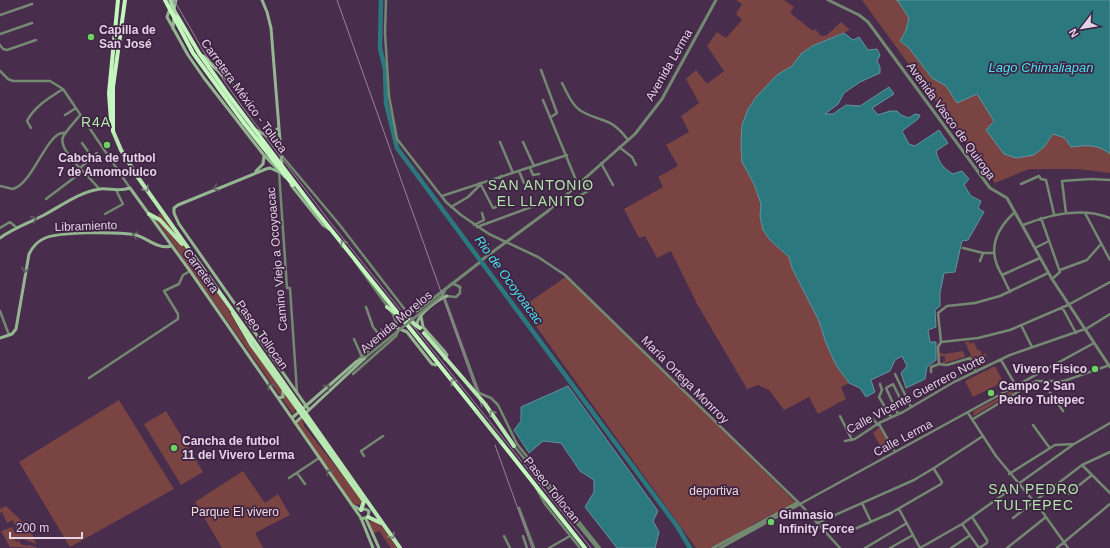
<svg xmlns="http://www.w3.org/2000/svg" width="1110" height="548" viewBox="0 0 1110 548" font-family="Arial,sans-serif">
  <rect width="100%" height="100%" fill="#492d4d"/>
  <path fill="#7a4443" d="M 736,0 L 784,0 L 794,7 L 790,13 L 813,31 L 815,29 L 821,36 L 827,35 L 841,22 L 850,30 L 812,46 L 801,54 L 792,66 L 777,75 L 757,96 L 748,109 L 742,125 L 741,143 L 742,162 L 754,184 L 761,204 L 770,240 L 789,257 L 792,268 L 819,321 L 826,343 L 836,365 L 849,383 L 841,387 L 846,399 L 818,414 L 809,397 L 784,410 L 769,390 L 758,385 L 747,389 L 697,304 L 671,251 L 657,258 L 645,236 L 639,238 L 624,209 L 663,187 L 658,177 L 678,166 L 666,145 L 689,132 L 681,116 L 699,103 L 686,79 L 696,70 L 707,84 L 724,71 L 707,46 L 717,32 L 726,38 L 742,20 L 736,14 L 742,4 Z
    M 862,0 L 1110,0 L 1110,173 L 1078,169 L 1029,169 L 995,183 Z
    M 159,213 L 162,214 L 190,252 L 227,307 L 244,337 L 296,409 L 293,414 L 156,220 Z
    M 567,276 L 796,503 L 755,523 L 716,548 L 696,548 L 522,307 Z
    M 969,341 L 969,344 L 974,342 L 978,351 L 980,350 L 982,355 L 985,353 L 987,357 L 984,358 L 985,362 L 978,367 L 977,369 L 965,342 Z
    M 963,351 L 965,357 L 944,363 L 941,363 L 945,361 L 945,356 L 940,356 L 940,353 L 945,354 Z
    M 995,366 L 1003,382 L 973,397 L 965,381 Z
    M 1015,389 L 1016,391 L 973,416 L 974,411 Z
    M 119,400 L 174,489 L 70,547 L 19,462 Z
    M 166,411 L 203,472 L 181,485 L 144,424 Z
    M 302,416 L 304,426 L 363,501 L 361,505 L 351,504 L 295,422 Z
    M 880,427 L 889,442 L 881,447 L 873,433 Z
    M 243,471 L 265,503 L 278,494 L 290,515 L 255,533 L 263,548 L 222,548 L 195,502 Z
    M 6,506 C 17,517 33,529 36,544 L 21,538 L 21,540 L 15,539 L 15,541 L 20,542 L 20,544 L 28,546 L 29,545 L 38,548 L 10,547 L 1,531 L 12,527 L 15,533 L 17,532 L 13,520 L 7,523 L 2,512 L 0,513 L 0,509 Z
    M 371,520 L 379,522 L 397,548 L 391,548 L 379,531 L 374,533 L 369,524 Z"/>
  <path fill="#2b797f" stroke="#62949e" d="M 896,0 L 1110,0 L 1110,154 C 1098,144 1087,145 1071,147 L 1065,138 L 1053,134 L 1044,147 L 1034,155 L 1016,158 L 1004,154 L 986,130 L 994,121 L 977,94 L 957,103 L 946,86 L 932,78 L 909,48 L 900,41 L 906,30 L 909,18 L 898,1 Z
    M 844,33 L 853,40 L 859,37 L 868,50 L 877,49 L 880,55 L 877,61 L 880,67 L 880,73 L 860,82 L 844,93 L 838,104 L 825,114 L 833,114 L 846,105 L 860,106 L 889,87 L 894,94 L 872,108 L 878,115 L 890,111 L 897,111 L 901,115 L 909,118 L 915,114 L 920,115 L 918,119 L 902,131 L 909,144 L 915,146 L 939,130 L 948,143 L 936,151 C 939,163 943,168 953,174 L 962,171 L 969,179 L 964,185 L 971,196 L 981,201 L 978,208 L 984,212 L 968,240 L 962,241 L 955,272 L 944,273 L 940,293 L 940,306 L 935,310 L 936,327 L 928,330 L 930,342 L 936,342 L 936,360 L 927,367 L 925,379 L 906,388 L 901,373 L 907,366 L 902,356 L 895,360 L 890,371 L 871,380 L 875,392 L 866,397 L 860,388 L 849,383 L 836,365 L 826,343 L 819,321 L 792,268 L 789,257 L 770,240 L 763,230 L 760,216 L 761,204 L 754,184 L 742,162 L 741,143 L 742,125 L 748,109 L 757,96 L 777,75 L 792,66 L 801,54 L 812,46 Z
    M 568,386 L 658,511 L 653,521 L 659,532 L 655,548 L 617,548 L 585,507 L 594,492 L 594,480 L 580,471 L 561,443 L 543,441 L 529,453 L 514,430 L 521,421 L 521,407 Z"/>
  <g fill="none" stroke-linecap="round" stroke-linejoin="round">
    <path stroke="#2b797f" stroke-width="4.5" d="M 381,0 L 380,48 L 385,69 L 386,103 L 397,148 L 677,526 L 690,548"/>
    <path stroke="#748971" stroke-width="2.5" d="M 386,0 L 385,33 L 389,96 L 397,139 L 446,202 L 461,215 L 489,234 L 538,257 L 565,275 L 800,504 L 840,548
      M 0,15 L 32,4
      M 0,34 L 32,23
      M 0,45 L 3,49 L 7,50 L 36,40
      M 541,70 L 557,113 L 551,117
      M 0,71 L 8,79 L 13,81 L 50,81 L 63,89 L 130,188
      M 562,83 C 567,93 572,105 581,111 C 602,123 610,116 628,140
      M 543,100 L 578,185
      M 65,115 L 76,108
      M 80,115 C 75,122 67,129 63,137 C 57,151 92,178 99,189
      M 31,128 L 27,121 C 35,106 49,98 63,89
      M 500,142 L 513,173
      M 523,142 L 534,166
      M 82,143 L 92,157
      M 619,147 L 632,157 L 636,165
      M 282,156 L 339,224 L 416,324
      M 601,163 L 613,185
      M 80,168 L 97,153
      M 530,168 L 533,175 L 539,174
      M 519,171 L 524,183
      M 279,172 L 287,288 L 290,288 L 297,392
      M 501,176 L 507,189
      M 480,183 L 493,208 L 505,204
      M 1021,184 L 1039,176 L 1041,179 L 1046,180 L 1054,214
      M 0,186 L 13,189 C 35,182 47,129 66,133
      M 442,196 L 567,155
      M 579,196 L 590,190 L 584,179
      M 46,199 L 83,171
      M 451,207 L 468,197 L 481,184
      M 1015,212 C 995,230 987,251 1002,275 L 1040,258
      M 1066,213 L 1062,181 L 1091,179 L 1110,180
      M 1085,213 L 1110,260
      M 105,214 L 123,204 L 116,190
      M 1041,218 L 1060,272 L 1052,279
      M 474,225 L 484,220 L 482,213
      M 1023,225 C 1050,214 1082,207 1110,218
      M 477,227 L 534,206
      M 0,228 L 10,222 L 16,227
      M 963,248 L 983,253 L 993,253
      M 1035,248 L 1049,241
      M 980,261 L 983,253
      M 1060,270 L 1087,260 L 1101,244
      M 1002,275 L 1010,292
      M 446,296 L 456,297 L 460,293 L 460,287
      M 444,297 L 479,393 L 491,398 L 498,405 L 517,444 L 600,548
      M 366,307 L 373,327 L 382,338
      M 1062,307 L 1076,333
      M 0,311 L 9,335
      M 1021,325 L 1032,347
      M 1086,329 L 1110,314
      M 354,339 L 362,357
      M 941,342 L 938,313 L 947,306 L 975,303 L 1000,296 L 1048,273
      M 1001,360 L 1019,391
      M 938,364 L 947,365 L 970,358 L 976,372
      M 931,372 L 931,367 L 939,364 L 938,347 L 941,342 L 978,338 L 1010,330 L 1068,305 L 1110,282
      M 353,374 L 396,336 L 399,329
      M 895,374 L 911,407
      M 89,378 L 178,319 L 178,314 L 164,291 L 179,284 L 183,275 L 190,271
      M 1042,381 L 1063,411
      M 880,384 L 882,390 L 879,397 L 891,417
      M 968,413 L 996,456 L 1041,510 L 1068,548
      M 898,414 L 886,388 L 893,384 L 902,402 L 907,399
      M 840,416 L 852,440
      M 868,419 L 873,419 L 878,425
      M 973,419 L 1036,381 L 1064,381 L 1110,365
      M 879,424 L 895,452
      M 1033,425 L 1049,447
      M 845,441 L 855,439 L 879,423 L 903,412 L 954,382 L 1010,355 L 1085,329
      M 514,446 L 597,548
      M 364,456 L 361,451 L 383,436
      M 1082,465 L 1110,493
      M 297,473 L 305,484
      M 1009,474 L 1055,445 L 1074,444
      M 289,478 L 319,458
      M 536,488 L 545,504 L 580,548
      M 1068,494 L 1092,475
      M 862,503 L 871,522
      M 800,504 L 1094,343
      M 519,508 L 534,548
      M 899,509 L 920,548
      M 972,517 L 987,540 L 987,543 L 979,548
      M 1013,518 L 1082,465 L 1110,452
      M 817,523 L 914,480 L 934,468 L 983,436
      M 962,524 L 979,548
      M 850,531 L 891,513 L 941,484 L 942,482 L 934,469
      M 504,536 L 510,548
      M 523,536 L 527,548
      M 549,548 L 570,536
      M 865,548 L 907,523
      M 890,548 L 913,535
      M 920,548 L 962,524 L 1074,444 L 1110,423
      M 951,548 L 969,536
      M 1007,548 L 1046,517
      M 1057,548 L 1110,504"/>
    <path stroke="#748971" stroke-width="3" d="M 828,0 L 859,15 L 868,22 L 990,188 L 1007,198 L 1052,279 L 1110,367
      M 483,259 L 548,211 L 635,134 L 662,99 L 716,0
      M 355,261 L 393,314 L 397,324 L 356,362
      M 451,284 L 454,284 L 460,287
      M 442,296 L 445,290
      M 407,312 L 417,311 L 479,263
      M 713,548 L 797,503
      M 720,548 L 800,504"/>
    <path stroke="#94b690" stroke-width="3" d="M 173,0 L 167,17 L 188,55 L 204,78 L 263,154 L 285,177
      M 262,0 L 267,12 L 271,28 L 282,166
      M 174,9 L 176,0
      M 173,29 L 174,17
      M 256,130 L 271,138 L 276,135 L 277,129
      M 256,171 L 263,164 L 264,156
      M 279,172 L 270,168 L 266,169 L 178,205 L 174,208 L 174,213 L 179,224 L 309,410
      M 291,185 L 323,225 L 329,229
      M 0,238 C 14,228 29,223 44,215 C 61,206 79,192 100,189 C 110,188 119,192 130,188 L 190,271 L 361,518 L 373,548
      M 421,316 L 423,327 L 445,352 L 447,355 L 445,359
      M 417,324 C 418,314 438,299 447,296
      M 395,327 L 407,332 L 432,364 L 436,365
      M 0,338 L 12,334 L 16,329 L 29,254 C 32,248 37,242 43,239 C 57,231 120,232 136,235 C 147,238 159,250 171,246
      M 278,398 L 283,397 L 283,391
      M 292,418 L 356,362 L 364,359
      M 295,423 L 366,357
      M 352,505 L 361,510 L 365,509 L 369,511 L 368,517 L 361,519
      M 366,519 L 379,548"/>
    <path stroke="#add8a8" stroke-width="3.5" d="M 203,56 L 231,83"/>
    <path stroke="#b8e8b2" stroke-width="4" d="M 113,131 L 121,150 L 137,176 L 300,406
      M 149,214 L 160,220 L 182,244
      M 387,307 L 398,315
      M 233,313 L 251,344 L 364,501 L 361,510
      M 401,315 L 420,328
      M 308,417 L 400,548
      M 368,517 L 381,523"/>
    <path stroke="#c3f7bd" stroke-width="4" d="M 176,14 L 199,53 L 227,93 L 316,211 L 477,412
      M 111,121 L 109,93 L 118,0
      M 244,123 L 293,185
      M 113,131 L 113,87 L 125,0
      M 501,442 L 585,548"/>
    <path stroke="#99829c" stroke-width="1" d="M 174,0 L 204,52 L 241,105 L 330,222 L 591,548
      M 337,0 L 482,407
      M 495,445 L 532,548"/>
    <path stroke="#748971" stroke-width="2.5" d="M 366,357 L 440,297"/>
    <path stroke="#add8a8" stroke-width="3.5" d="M 170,0 L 176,14"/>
    <path stroke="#b8e8b2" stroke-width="4" d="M 424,333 L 485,404 L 514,446
      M 300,406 L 308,417
      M 477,412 L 501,442"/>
    <path stroke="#c3f7bd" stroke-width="4" d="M 165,0 L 193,53 L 244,123"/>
  </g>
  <defs><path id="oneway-chevron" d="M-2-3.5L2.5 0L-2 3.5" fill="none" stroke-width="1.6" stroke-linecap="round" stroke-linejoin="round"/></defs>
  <g stroke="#605e61">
    <use href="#oneway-chevron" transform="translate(216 188) rotate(158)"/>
    <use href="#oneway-chevron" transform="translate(34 219) rotate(-24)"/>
    <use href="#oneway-chevron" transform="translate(135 235) rotate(-167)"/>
    <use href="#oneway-chevron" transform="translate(25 270) rotate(100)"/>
    <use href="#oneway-chevron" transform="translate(270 386) rotate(-125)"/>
    <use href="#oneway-chevron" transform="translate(327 387) rotate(-42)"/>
    <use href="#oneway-chevron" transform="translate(329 472) rotate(-124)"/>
  </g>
  <g stroke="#7b867a">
    <use href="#oneway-chevron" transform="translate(146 189) rotate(55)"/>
    <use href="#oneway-chevron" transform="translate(492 413) rotate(-125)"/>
    <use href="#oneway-chevron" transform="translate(392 536) rotate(55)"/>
  </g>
  <g stroke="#808d80">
    <use href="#oneway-chevron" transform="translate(343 243) rotate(-128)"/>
    <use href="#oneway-chevron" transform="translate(453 382) rotate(-130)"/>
  </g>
  <g fill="#6cd362" stroke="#3e2342" stroke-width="1.5">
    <circle cx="91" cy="37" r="4"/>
    <circle cx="107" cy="145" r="4"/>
    <circle cx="1095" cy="369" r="4"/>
    <circle cx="991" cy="393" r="4"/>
    <circle cx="174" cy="448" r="4"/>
    <circle cx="771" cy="522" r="4"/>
  </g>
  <g text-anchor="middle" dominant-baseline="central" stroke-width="3.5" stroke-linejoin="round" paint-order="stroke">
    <g font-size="12" font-weight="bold" fill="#e4d2e6" stroke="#3e2342" text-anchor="start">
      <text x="99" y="30">Capilla de<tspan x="99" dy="14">San José</tspan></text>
      <text x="107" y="158" text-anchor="middle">Cabcha de futbol<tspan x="107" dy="14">7 de Amomolulco</tspan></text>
      <text x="1087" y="369" text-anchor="end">Vivero Fisico</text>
      <text x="999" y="386">Campo 2 San<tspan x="999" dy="14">Pedro Tultepec</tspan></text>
      <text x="182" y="441">Cancha de futbol<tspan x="182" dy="14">11 del Vivero Lerma</tspan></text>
      <text x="779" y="515">Gimnasio<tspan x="779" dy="14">Infinity Force</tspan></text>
    </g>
    <g font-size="12" fill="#e4d2e6" stroke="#3e2342">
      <text transform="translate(669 65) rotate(-60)">Avenida Lerma</text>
      <text transform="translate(244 96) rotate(54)">Carretera México - Toluca</text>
      <text transform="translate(951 121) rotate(54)">Avenida Vasco de Quiroga</text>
      <text transform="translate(86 226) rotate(-2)">Libramiento</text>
      <text transform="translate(277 259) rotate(-95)">Camino Viejo a Ocoyoacac</text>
      <text transform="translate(201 271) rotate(54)">Carretera</text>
      <text transform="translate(396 322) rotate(-40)">Avenida Morelos</text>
      <text transform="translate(262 335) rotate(55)">Paseo Tollocan</text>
      <text transform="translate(685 380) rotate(45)">María Ortega Monrroy</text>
      <text transform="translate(916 394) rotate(-28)">Calle VIcente Guerrero Norte</text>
      <text transform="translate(903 438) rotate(-28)">Calle Lerma</text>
      <text transform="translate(552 490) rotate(51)">Paseo Tollocan</text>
    </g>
    <g font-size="12" fill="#f2dcdb" stroke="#3e2342">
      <text x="714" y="491">deportiva</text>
      <text x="235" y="512">Parque El vivero</text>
    </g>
    <g font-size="13" font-style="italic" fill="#49e0eb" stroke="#3e2342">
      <text x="1041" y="67">Lago Chimaliapan</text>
      <text transform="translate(509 280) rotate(54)">Rio de Ocoyoacac</text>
    </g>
    <g font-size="14" letter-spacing="1" fill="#afe6a9" stroke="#3e2342">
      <text x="96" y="122">R4A</text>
      <text x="541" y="185">SAN ANTONIO<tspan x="541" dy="16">EL LLANITO</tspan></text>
      <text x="1034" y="489">SAN PEDRO<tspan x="1034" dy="16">TULTEPEC</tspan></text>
    </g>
  </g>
  <g transform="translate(1082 28) rotate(239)" stroke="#3e2342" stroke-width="3" paint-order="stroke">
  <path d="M0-3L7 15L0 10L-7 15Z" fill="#e4d2e6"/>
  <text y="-6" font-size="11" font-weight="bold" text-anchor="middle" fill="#e4d2e6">N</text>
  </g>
  <path d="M10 532v6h72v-6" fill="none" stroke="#e4d2e6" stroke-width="2"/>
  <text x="16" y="532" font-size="12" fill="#e4d2e6" stroke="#3e2342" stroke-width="3" paint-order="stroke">200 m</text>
</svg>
